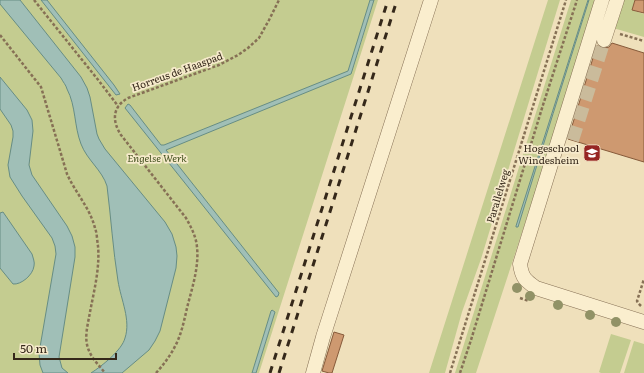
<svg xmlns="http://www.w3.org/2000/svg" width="644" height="373" viewBox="0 0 644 373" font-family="Literata,serif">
  <rect width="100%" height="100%" fill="#efe0bb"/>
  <path fill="#c4cc90" d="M 0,0 L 373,0 L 352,73 L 374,0 L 378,0 L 259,373 L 256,373 L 275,312 L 273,311 L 252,373 L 0,373 Z
    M 548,0 L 560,0 L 481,259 L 462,312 L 445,373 L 429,373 Z
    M 571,0 L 588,0 L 516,227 L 518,227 L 549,126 L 589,0 L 596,0 L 552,141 L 476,373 L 455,373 Z
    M 622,0 L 635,0 L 632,10 L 644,14 L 644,37 L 613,28 Z
    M 611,334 L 631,340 L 620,373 L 601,373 L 599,372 Z
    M 634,341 L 644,344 L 644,373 L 624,373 Z"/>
  <path fill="#a0bfb7" stroke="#678d84" d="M 0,0 L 20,0 L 81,77 L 87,88 L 90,97 L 97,134 L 99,139 L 105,149 L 165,222 L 172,234 L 176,247 L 177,256 L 176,268 L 160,331 L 155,341 L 149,350 L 122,373 L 91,373 C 102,366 122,350 125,338 C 131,320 121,300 118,281 C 113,250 111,218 107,186 C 102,170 87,160 81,144 C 74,126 76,106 67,89 C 66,85 63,82 61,78 L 0,4 Z
    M 41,0 L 47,0 L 114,85 L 120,94 L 116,95 Z
    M 370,0 L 374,0 L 352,71 L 351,74 L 166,150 L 279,293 L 278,296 L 276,297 L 125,108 L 128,104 L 130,105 L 161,145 L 164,145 L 348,71 Z
    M 588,0 L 589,0 C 565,76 541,151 518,227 L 516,227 L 516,226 Z
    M 0,77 L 27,110 L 32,120 L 33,131 L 29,165 L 32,175 L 67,226 L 72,236 L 75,247 L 75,257 L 59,357 L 62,368 L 68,373 L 43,373 L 40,365 L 39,353 L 56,254 L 55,246 L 52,238 L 22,196 L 10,177 L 8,165 L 13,137 L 13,131 L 11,125 L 0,109 Z
    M 3,212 L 32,254 C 33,258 35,262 34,266 C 33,275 21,285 13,284 L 0,268 L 0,213 Z
    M 272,310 L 275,312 L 256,373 L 252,373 L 271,311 Z"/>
  <path fill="#ce9970" stroke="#865a3a" d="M 635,0 L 644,0 L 644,13 L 632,10 Z
    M 612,43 L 644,53 L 644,162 L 568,139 L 597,45 L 601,48 L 605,48 L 609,47 Z
    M 334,332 L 344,335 L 332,373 L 329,373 L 322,371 Z"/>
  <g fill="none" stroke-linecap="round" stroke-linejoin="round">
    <path stroke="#cabb9b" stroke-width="14" stroke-dasharray="14 7" stroke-linecap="butt" d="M 572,140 L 604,40"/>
    <defs>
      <path id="minor" d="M 602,0 L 520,264 C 522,278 525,280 536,288 L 644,322
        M 604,40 L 617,0
        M 313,373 L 323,337 L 431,0"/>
    </defs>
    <use href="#minor" stroke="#867055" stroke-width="15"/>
    <path stroke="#867055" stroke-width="2.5" stroke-dasharray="3 2" stroke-linecap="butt" d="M 34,0 L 99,81 L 118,106
      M 620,34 L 644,41
      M 0,35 L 41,87 L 67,174 C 75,192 90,208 95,228 C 97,233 97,240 98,246 C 100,268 94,291 90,312 C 88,324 84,337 88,348 C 91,358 99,365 105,373
      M 520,298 L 529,301
      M 641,306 L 638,303 L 637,301 L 644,279
      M 156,373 C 165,363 173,352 178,340 C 183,328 185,316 188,304 C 193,285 199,266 197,247 C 196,236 191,227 186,218 L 121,135 C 112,121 112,107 128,98 L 219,65 L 238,55 L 248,48 L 259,38 L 269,20 L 279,0
      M 450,373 L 566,0
      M 460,373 L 471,340 L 543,105 L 577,0"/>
    <use href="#minor" stroke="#faeece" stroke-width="14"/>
    <path stroke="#35281a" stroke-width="3" stroke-dasharray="7 7" stroke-linecap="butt" d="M 270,373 L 388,0
      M 279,373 L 397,0"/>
  </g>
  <g fill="#919266">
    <circle cx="517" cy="288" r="5"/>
    <circle cx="530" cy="296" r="5"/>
    <circle cx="558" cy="305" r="5"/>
    <circle cx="590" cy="315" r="5"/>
    <circle cx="616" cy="322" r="5"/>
  </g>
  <defs>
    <symbol id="university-square" viewBox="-11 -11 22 22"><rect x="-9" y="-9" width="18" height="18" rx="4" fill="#962523" stroke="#f6eacb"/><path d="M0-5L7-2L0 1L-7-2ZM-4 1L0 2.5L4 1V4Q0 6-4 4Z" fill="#fff"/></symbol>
  </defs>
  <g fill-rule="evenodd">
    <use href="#university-square" x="582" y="143" width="20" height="20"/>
  </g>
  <g text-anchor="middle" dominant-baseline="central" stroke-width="3.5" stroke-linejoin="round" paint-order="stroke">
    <g font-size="10" fill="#35281a" stroke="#f6eacb">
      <text transform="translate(177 71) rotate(-20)">Horreus de Haaspad</text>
      <text transform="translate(497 196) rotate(-73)">Parallelweg</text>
    </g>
    <g font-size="10" fill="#35281a" stroke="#f6eacb" text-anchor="end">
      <text x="579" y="147">Hogeschool<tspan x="579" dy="12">Windesheim</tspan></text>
    </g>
    <g font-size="10" font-style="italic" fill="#445220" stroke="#f6eacb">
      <text x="157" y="157">Engelse Werk</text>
    </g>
  </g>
  <path d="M14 353v6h102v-6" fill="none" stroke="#35281a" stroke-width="2"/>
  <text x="20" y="353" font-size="12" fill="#35281a" stroke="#f6eacb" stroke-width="3" paint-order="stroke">50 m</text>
</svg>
